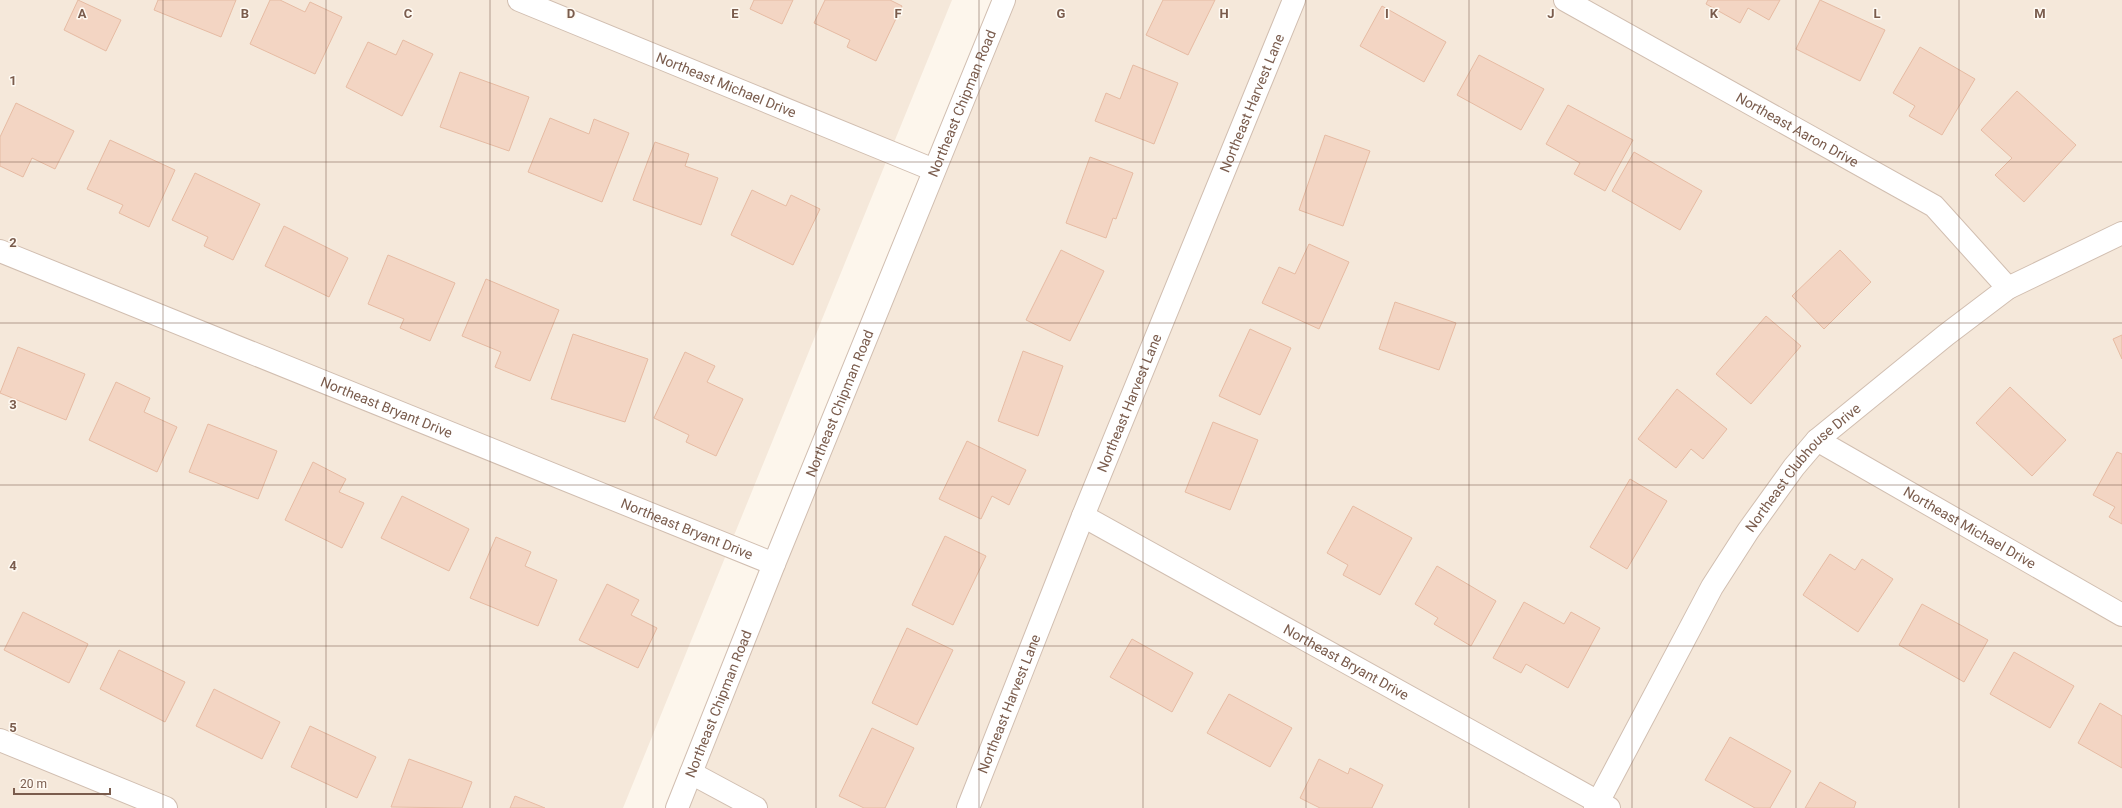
<svg xmlns="http://www.w3.org/2000/svg" width="2122" height="808" viewBox="0 0 2122 808" font-family="Roboto,sans-serif">
  <rect width="100%" height="100%" fill="#fdf6ec"/>
  <path fill="#f5e8da" d="M 0,0 L 952,0 L 623,808 L 0,808 Z
    M 1004,0 L 2122,0 L 2122,808 L 680,808 Z"/>
  <path fill="#f3d5c3" stroke="#e6bba3" d="M 78,0 L 121,20 L 106,51 L 64,30 Z
    M 158,0 L 236,0 L 221,37 L 154,10 Z
    M 270,0 L 280,0 L 305,12 L 310,2 L 342,17 L 315,74 L 250,44 Z
    M 754,0 L 793,0 L 782,24 L 750,9 Z
    M 825,0 L 890,0 L 902,6 L 876,61 L 847,47 L 850,40 L 814,23 Z
    M 1163,0 L 1215,0 L 1188,55 L 1146,35 Z
    M 1708,0 L 1780,0 L 1769,20 L 1748,8 L 1740,23 L 1706,4 Z
    M 1820,0 L 1885,30 L 1860,81 L 1796,49 Z
    M 1382,6 L 1446,42 L 1424,82 L 1360,46 Z
    M 403,40 L 433,54 L 402,116 L 346,87 L 368,42 L 396,55 Z
    M 1920,47 L 1975,79 L 1942,135 L 1909,116 L 1915,106 L 1893,93 Z
    M 1479,55 L 1544,89 L 1521,130 L 1457,95 Z
    M 1133,65 L 1178,83 L 1154,144 L 1095,121 L 1106,93 L 1120,99 Z
    M 460,72 L 529,97 L 509,151 L 440,127 Z
    M 2017,91 L 2076,145 L 2024,202 L 1995,175 L 2012,158 L 1981,130 Z
    M 16,103 L 74,131 L 55,169 L 32,158 L 23,177 L 0,166 L 0,137 Z
    M 1568,105 L 1633,140 L 1605,191 L 1574,174 L 1580,163 L 1546,144 Z
    M 550,118 L 589,134 L 594,119 L 629,133 L 602,202 L 528,172 Z
    M 1325,135 L 1370,151 L 1343,226 L 1299,210 Z
    M 110,140 L 175,170 L 149,227 L 119,213 L 123,205 L 87,189 Z
    M 655,142 L 689,154 L 685,166 L 718,178 L 701,225 L 633,200 Z
    M 1634,152 L 1702,191 L 1680,230 L 1612,191 Z
    M 1090,157 L 1133,173 L 1116,219 L 1113,218 L 1106,238 L 1066,223 Z
    M 195,173 L 260,204 L 233,260 L 204,246 L 208,237 L 172,220 Z
    M 752,190 L 786,206 L 791,195 L 820,209 L 793,265 L 731,235 Z
    M 284,226 L 348,258 L 329,297 L 265,266 Z
    M 1309,244 L 1349,262 L 1319,329 L 1262,303 L 1279,267 L 1295,274 Z
    M 1061,250 L 1104,271 L 1070,341 L 1026,320 Z
    M 1840,250 L 1871,282 L 1824,329 L 1792,296 Z
    M 388,255 L 455,283 L 430,341 L 400,328 L 404,319 L 368,304 Z
    M 486,279 L 559,310 L 530,381 L 495,367 L 501,352 L 462,336 Z
    M 1395,302 L 1456,323 L 1439,370 L 1379,349 Z
    M 1766,316 L 1801,346 L 1751,404 L 1716,374 Z
    M 1250,329 L 1291,348 L 1260,415 L 1219,396 Z
    M 573,334 L 648,359 L 625,422 L 551,399 Z
    M 2122,335 L 2122,359 L 2113,339 Z
    M 18,347 L 85,374 L 66,420 L 0,393 Z
    M 1023,351 L 1063,366 L 1038,436 L 998,421 Z
    M 685,352 L 715,366 L 707,382 L 743,399 L 716,456 L 686,442 L 689,435 L 654,418 Z
    M 116,382 L 150,398 L 144,412 L 177,427 L 157,472 L 89,440 Z
    M 2010,387 L 2066,440 L 2032,476 L 1976,423 Z
    M 1677,389 L 1727,429 L 1703,459 L 1691,449 L 1676,468 L 1638,439 Z
    M 1213,422 L 1258,440 L 1230,510 L 1185,492 Z
    M 208,424 L 277,451 L 258,499 L 189,472 Z
    M 967,441 L 1026,470 L 1009,505 L 992,496 L 981,519 L 939,499 Z
    M 2117,452 L 2122,454 L 2122,524 L 2109,517 L 2115,507 L 2093,495 Z
    M 313,462 L 346,479 L 339,492 L 364,503 L 342,548 L 285,520 Z
    M 1630,479 L 1667,501 L 1627,569 L 1590,547 Z
    M 402,496 L 469,529 L 449,571 L 381,538 Z
    M 1353,506 L 1412,538 L 1380,595 L 1343,575 L 1348,565 L 1327,553 Z
    M 945,536 L 986,556 L 953,625 L 912,605 Z
    M 496,537 L 531,552 L 525,566 L 557,580 L 538,626 L 470,598 Z
    M 1830,554 L 1855,570 L 1862,559 L 1893,579 L 1858,632 L 1803,595 Z
    M 1437,566 L 1496,601 L 1471,646 L 1434,624 L 1438,618 L 1415,604 Z
    M 607,584 L 639,600 L 631,615 L 657,628 L 638,668 L 579,640 Z
    M 1524,602 L 1564,624 L 1571,612 L 1600,628 L 1568,688 L 1526,664 L 1521,673 L 1493,658 Z
    M 1922,604 L 1988,640 L 1964,682 L 1899,645 Z
    M 23,612 L 88,644 L 69,683 L 4,650 Z
    M 907,628 L 953,650 L 917,725 L 872,703 Z
    M 1132,639 L 1193,673 L 1172,712 L 1110,677 Z
    M 119,650 L 185,682 L 165,722 L 100,689 Z
    M 2014,652 L 2074,686 L 2050,728 L 1990,694 Z
    M 214,689 L 280,722 L 262,759 L 196,726 Z
    M 1229,694 L 1292,728 L 1270,767 L 1207,733 Z
    M 2100,703 L 2122,716 L 2122,768 L 2078,743 Z
    M 310,726 L 376,757 L 357,798 L 291,767 Z
    M 872,728 L 914,748 L 885,808 L 864,808 L 839,796 Z
    M 1730,737 L 1791,771 L 1770,808 L 1755,808 L 1705,780 Z
    M 409,759 L 472,782 L 462,808 L 391,807 Z
    M 1319,759 L 1348,774 L 1350,768 L 1383,785 L 1372,808 L 1320,808 L 1300,798 Z
    M 1820,782 L 1856,802 L 1854,808 L 1805,808 Z
    M 515,796 L 545,808 L 510,808 Z"/>
  <g fill="none" stroke-linecap="round" stroke-linejoin="round">
    <defs>
      <g id="minor">
        <path id="s1" d="M 519,0 L 934,170"/>
        <path id="s2" d="M 1565,0 L 1934,206 L 2008,288"/>
        <path id="s3" d="M 0,251 L 774,564"/>
        <path id="s4" d="M 1817,440 L 2122,615"/>
        <path id="s5" d="M 1083,516 L 1609,808"/>
        <path d="M 0,740 L 166,808"/>
        <path d="M 691,773 L 756,808"/>
        <path id="s6" d="M 677,808 L 774,564 L 1004,0"/>
        <path id="s7" d="M 968,808 L 1083,516 L 1294,0"/>
        <path id="s8" d="M 1595,808 L 1712,587 L 1748,531 L 1794,467 L 1817,440 L 1946,335 L 2008,288 L 2122,233"/>
      </g>
    </defs>
    <use href="#minor" stroke="#d1beb0" stroke-width="24"/>
    <use href="#minor" stroke="#fff" stroke-width="22"/>
  </g>
  <path fill="none" stroke="#7a5c4d" stroke-width="1" stroke-opacity="0.55" d="M 163,0 L 163,808M 326,0 L 326,808M 490,0 L 490,808M 653,0 L 653,808M 816,0 L 816,808M 979,0 L 979,808M 1143,0 L 1143,808M 1306,0 L 1306,808M 1469,0 L 1469,808M 1632,0 L 1632,808M 1796,0 L 1796,808M 1959,0 L 1959,808M 0,162 L 2122,162M 0,323 L 2122,323M 0,485 L 2122,485M 0,646 L 2122,646"/>
  <g text-anchor="middle" dominant-baseline="central" stroke-width="3" stroke-linejoin="round" paint-order="stroke">
    <g font-size="14" fill="#7a5c4d" stroke="#fffaf3">
      <text stroke="none"><textPath href="#s1" startOffset="224">Northeast Michael Drive</textPath></text>
      <text stroke="none"><textPath href="#s6" startOffset="760">Northeast Chipman Road</textPath></text>
      <text stroke="none"><textPath href="#s7" startOffset="760">Northeast Harvest Lane</textPath></text>
      <text stroke="none"><textPath href="#s2" startOffset="266">Northeast Aaron Drive</textPath></text>
      <text stroke="none"><textPath href="#s6" startOffset="436">Northeast Chipman Road</textPath></text>
      <text stroke="none"><textPath href="#s7" startOffset="436">Northeast Harvest Lane</textPath></text>
      <text stroke="none"><textPath href="#s3" startOffset="417">Northeast Bryant Drive</textPath></text>
      <text stroke="none"><textPath href="#s8" startOffset="401">Northeast Clubhouse Drive</textPath></text>
      <text stroke="none"><textPath href="#s4" startOffset="176">Northeast Michael Drive</textPath></text>
      <text stroke="none"><textPath href="#s3" startOffset="741">Northeast Bryant Drive</textPath></text>
      <text stroke="none"><textPath href="#s5" startOffset="301">Northeast Bryant Drive</textPath></text>
      <text stroke="none"><textPath href="#s6" startOffset="112">Northeast Chipman Road</textPath></text>
      <text stroke="none"><textPath href="#s7" startOffset="112">Northeast Harvest Lane</textPath></text>
    </g>
  </g>
  <g font-size="13" text-anchor="middle" font-weight="bold" fill="#7a5c4d" stroke="#fffaf3" stroke-width="3" stroke-linejoin="round" paint-order="stroke">
    <text x="82" y="18">A</text>
    <text x="245" y="18">B</text>
    <text x="408" y="18">C</text>
    <text x="571" y="18">D</text>
    <text x="735" y="18">E</text>
    <text x="898" y="18">F</text>
    <text x="1061" y="18">G</text>
    <text x="1224" y="18">H</text>
    <text x="1387" y="18">I</text>
    <text x="1551" y="18">J</text>
    <text x="1714" y="18">K</text>
    <text x="1877" y="18">L</text>
    <text x="2040" y="18">M</text>
    <text x="13" y="85">1</text>
    <text x="13" y="247">2</text>
    <text x="13" y="409">3</text>
    <text x="13" y="570">4</text>
    <text x="13" y="732">5</text>
  </g>
  <path d="M14 788v6h96v-6" fill="none" stroke="#7a5c4d" stroke-width="2"/>
  <text x="20" y="788" font-size="12" fill="#7a5c4d" stroke="#fffaf3" stroke-width="3" paint-order="stroke">20 m</text>
</svg>
